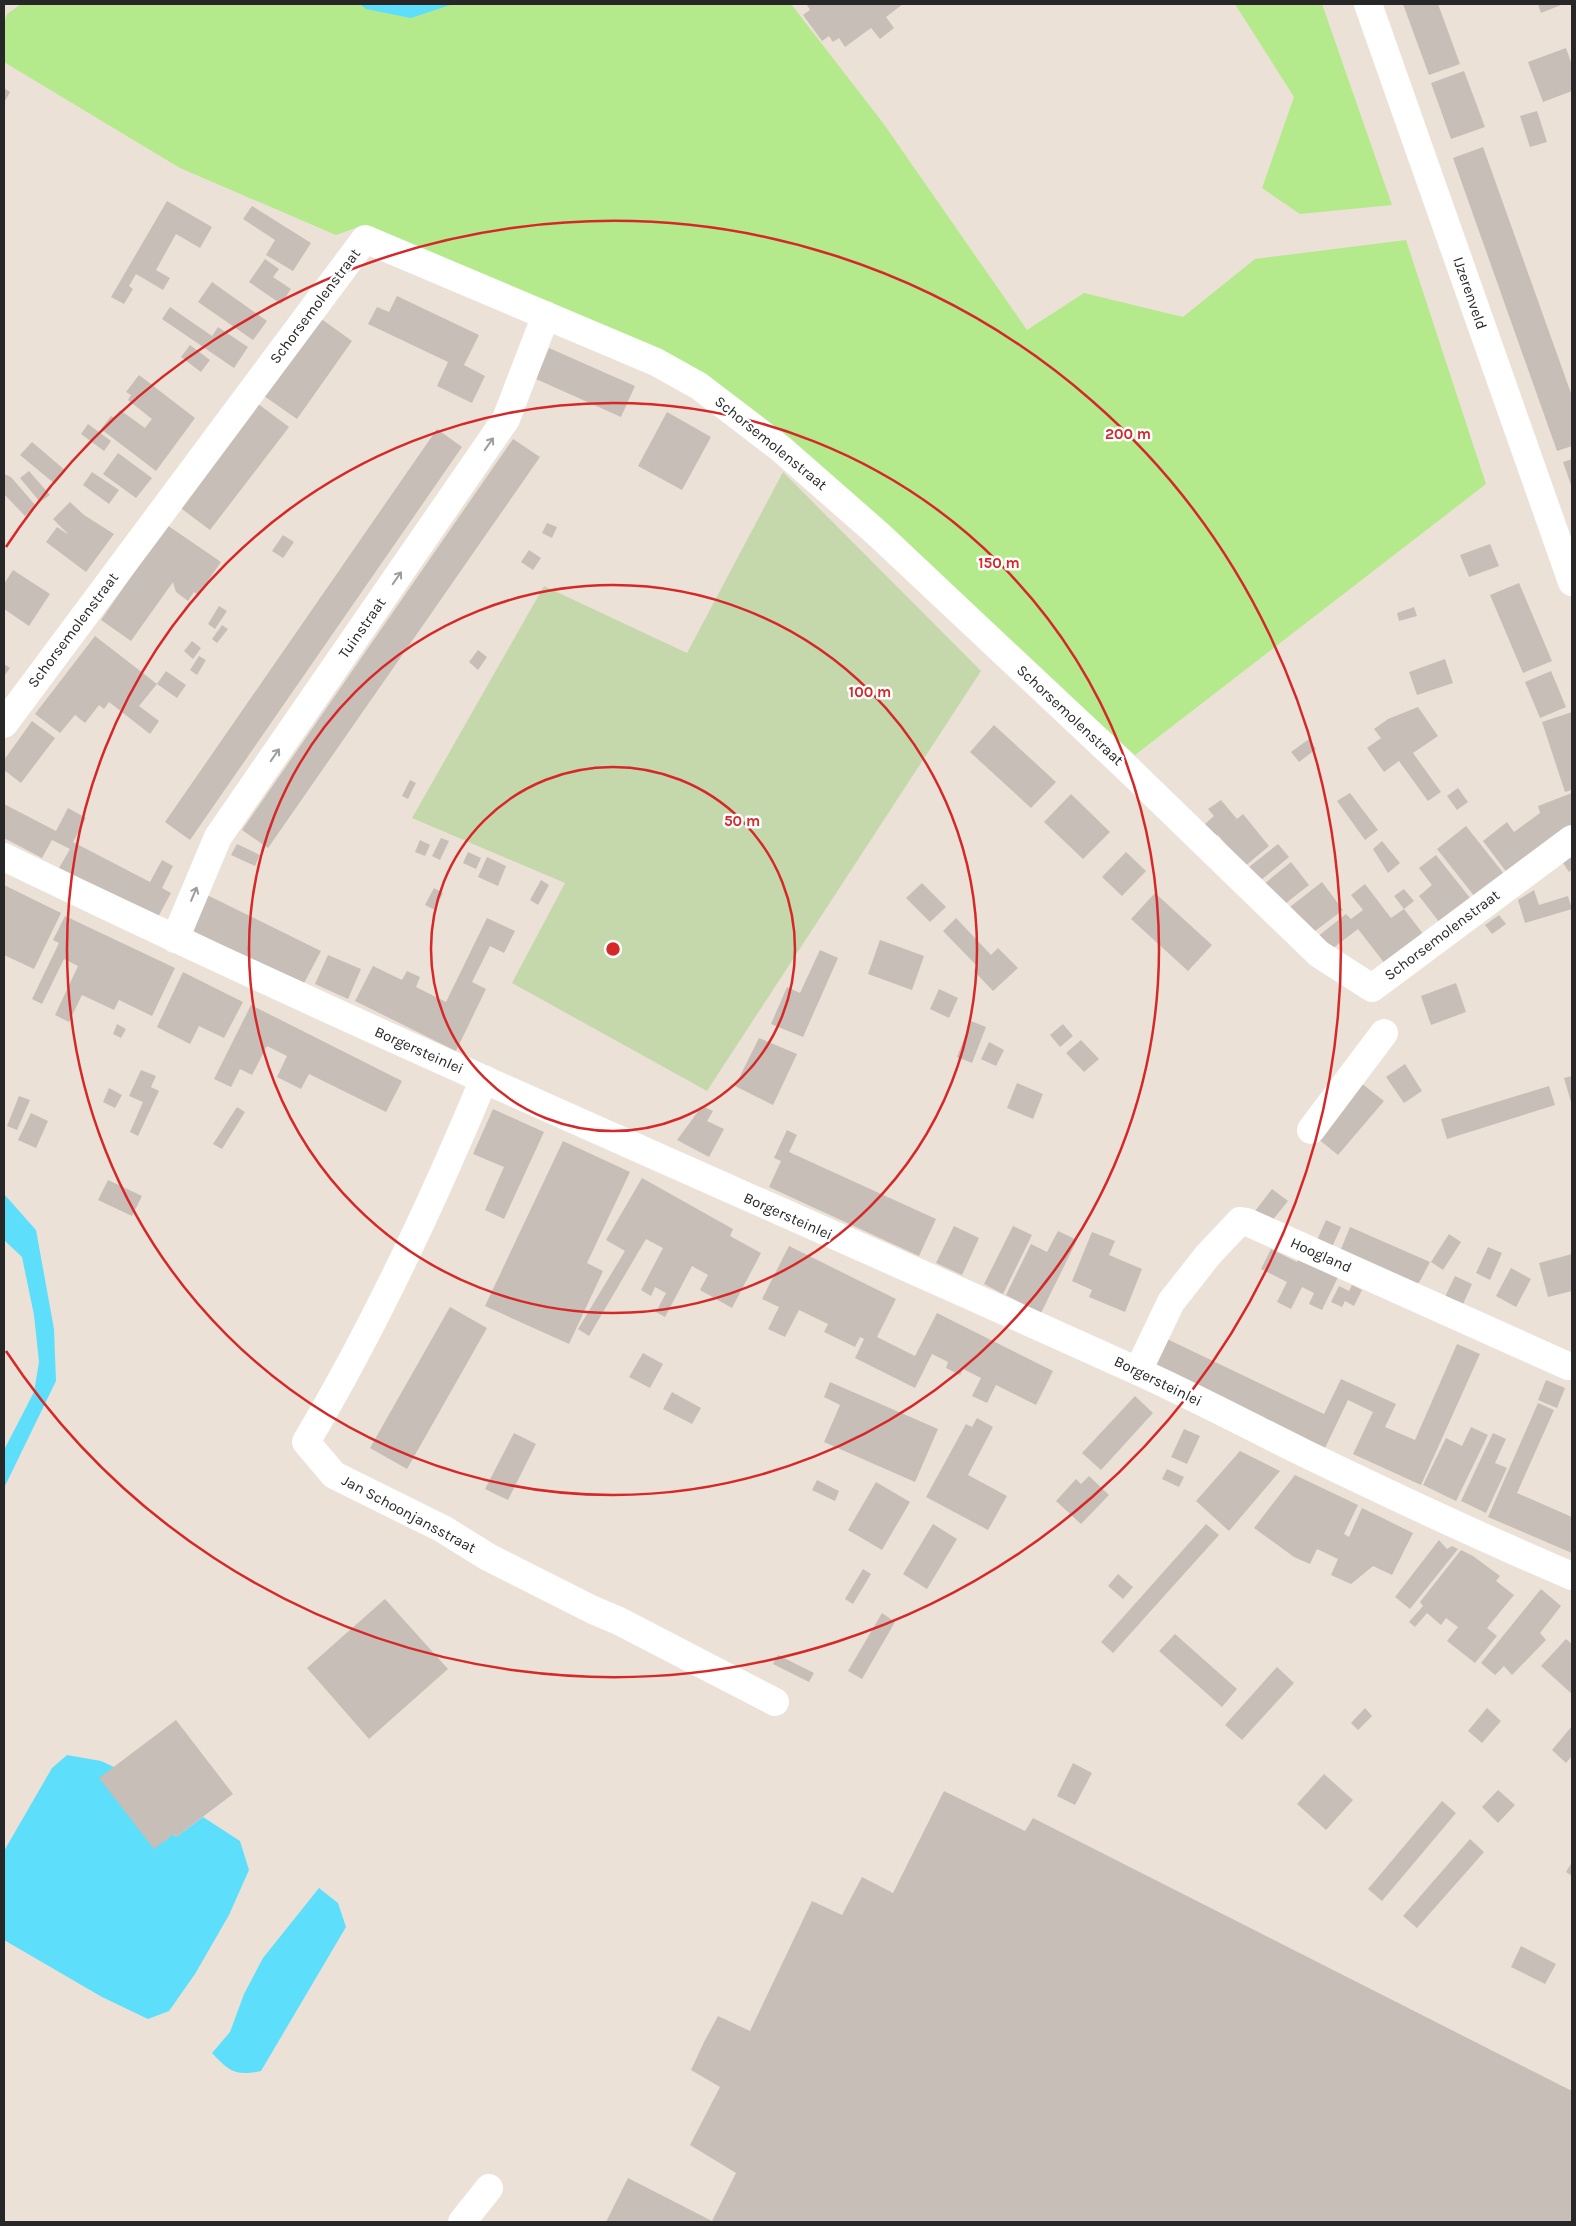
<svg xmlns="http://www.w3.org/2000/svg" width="1576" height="2226" viewBox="0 0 1576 2226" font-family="Karla,sans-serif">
  <rect width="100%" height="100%" fill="#ece1d6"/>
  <path fill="#b4e98c" d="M 21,4 L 791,4 L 883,123 L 1027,330 L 1084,293 L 1183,317 L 1255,259 L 1406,240 L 1486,484 L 1135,755 L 787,439 L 551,305 L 361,226 L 336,235 L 180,168 L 4,62 L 4,24 L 7,14 Z
    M 1235,4 L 1322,4 L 1392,205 L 1300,214 L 1262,188 L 1294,97 Z"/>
  <path fill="#c5d8ac" d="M 783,472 L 981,671 L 707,1091 L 512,983 L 565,883 L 412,818 L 544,586 L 687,653 Z"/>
  <path fill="#5ddefb" d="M 360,4 L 453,4 L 411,18 L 366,9 Z
    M 4,1194 L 36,1230 L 54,1329 L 56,1381 L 4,1488 L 4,1450 L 34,1392 L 39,1362 L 34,1315 L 22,1257 L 4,1240 Z
    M 67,1755 L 101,1761 L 114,1767 L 176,1837 L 203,1817 L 240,1841 L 249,1870 L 229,1915 L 195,1974 L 169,2011 L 148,2019 L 102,1997 L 4,1940 L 4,1851 L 52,1768 Z
    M 319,1888 L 338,1903 L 346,1927 L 261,2071 C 235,2076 230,2072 212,2053 L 230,2032 L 244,1994 L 263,1958 Z"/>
  <path fill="#c7beb7" d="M 809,4 L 903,4 L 886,17 L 894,28 L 880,39 L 871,28 L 845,47 L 839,38 L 833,42 L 829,36 L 822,41 L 803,15 L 810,10 L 807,5 Z
    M 1403,4 L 1438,4 L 1460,64 L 1429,75 Z
    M 1538,4 L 1560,4 L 1561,5 L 1541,13 Z
    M 1566,48 L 1572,65 L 1572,91 L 1543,102 L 1528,62 Z
    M 1464,71 L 1485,127 L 1451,139 L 1431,83 Z
    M 4,88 L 10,92 L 4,103 Z
    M 1537,111 L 1547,142 L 1530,147 L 1520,116 Z
    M 1483,147 L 1572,396 L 1572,446 L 1557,451 L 1453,158 Z
    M 167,201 L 212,227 L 200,248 L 176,234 L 156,270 L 170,278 L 163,290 L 136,274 L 129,286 L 133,289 L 124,304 L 111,297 Z
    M 252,206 L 311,243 L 293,271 L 266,255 L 275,240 L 243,219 Z
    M 265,259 L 279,269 L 273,277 L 291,289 L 281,304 L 249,282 Z
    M 212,282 L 267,321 L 253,340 L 198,302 Z
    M 397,296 L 479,335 L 464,365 L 485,376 L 472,403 L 437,386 L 448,362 L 368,324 L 377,307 L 389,312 Z
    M 170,307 L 212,336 L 218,327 L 248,347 L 234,368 L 162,319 Z
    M 320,318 L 352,341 L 297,419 L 264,396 Z
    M 190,345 L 210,360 L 201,372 L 181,357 Z
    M 549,348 L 635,386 L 621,417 L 536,379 Z
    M 139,375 L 195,418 L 156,471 L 101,429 L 111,416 L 114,418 L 120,410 L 145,428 L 152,419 L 128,400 L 131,395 L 126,392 Z
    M 257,403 L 289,427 L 210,530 L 178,506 Z
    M 667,412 L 711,437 L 682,490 L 638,466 Z
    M 88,424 L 111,441 L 104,451 L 81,434 Z
    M 437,429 L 462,447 L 190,840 L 165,822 Z
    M 513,439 L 540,457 L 268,848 L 242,830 Z
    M 32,442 L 66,471 L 55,484 L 20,455 Z
    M 118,453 L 152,478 L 136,498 L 103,474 Z
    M 1572,459 L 1572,488 L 1563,462 Z
    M 29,471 L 50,495 L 40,502 L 20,478 Z
    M 92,472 L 119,490 L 109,504 L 83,485 Z
    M 4,474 L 11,477 L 36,506 L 25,516 L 4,494 Z
    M 70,502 L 84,515 L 114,534 L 86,572 L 46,542 L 57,527 L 69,535 L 53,519 Z
    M 547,523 L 557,527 L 552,538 L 542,533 Z
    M 167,525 L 221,562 L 198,595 L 194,592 L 188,601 L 176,592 L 173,582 L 131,641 L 101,620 Z
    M 283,535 L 294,542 L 283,558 L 272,551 Z
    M 1490,544 L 1499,566 L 1469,577 L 1460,555 Z
    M 529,550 L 541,558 L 533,570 L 521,562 Z
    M 13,570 L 50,594 L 29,626 L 4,609 L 4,584 Z
    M 1519,583 L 1552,661 L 1523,673 L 1490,595 Z
    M 219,606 L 227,611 L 215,629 L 208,624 Z
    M 1414,607 L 1417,616 L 1399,621 L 1397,613 Z
    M 222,625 L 228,629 L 217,643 L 212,639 Z
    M 95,636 L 157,684 L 139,706 L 159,721 L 150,734 L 109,702 L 104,709 L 99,705 L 85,723 L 75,715 L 60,733 L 35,714 Z
    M 192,641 L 201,648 L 193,659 L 184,651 Z
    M 478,650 L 487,657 L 478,670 L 469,662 Z
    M 199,656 L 206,660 L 197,675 L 190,670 Z
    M 1445,659 L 1453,683 L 1417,695 L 1409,672 Z
    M 4,664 L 10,668 L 4,676 Z
    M 166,671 L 186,685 L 177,698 L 157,684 Z
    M 1551,671 L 1566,707 L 1540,718 L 1525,682 Z
    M 1418,707 L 1438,736 L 1413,753 L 1441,792 L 1428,801 L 1399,761 L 1384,772 L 1367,748 L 1381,738 L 1374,729 L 1388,719 Z
    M 1572,712 L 1572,790 L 1565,792 L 1542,722 Z
    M 32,721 L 55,738 L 21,783 L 4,770 L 4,760 Z
    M 994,725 L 1056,782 L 1031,808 L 970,752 Z
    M 1309,739 L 1316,749 L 1299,762 L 1291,752 Z
    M 410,780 L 416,783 L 408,799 L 402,796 Z
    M 1458,788 L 1468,802 L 1457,810 L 1447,796 Z
    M 1350,793 L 1378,830 L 1365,840 L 1337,801 Z
    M 1572,793 L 1572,830 L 1511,878 L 1483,841 L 1507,822 L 1514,832 L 1540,813 L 1538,806 Z
    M 1071,794 L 1110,832 L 1083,859 L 1044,822 Z
    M 1221,800 L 1237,819 L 1243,814 L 1269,846 L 1244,867 L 1218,835 L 1215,837 L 1205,824 L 1214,816 L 1208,809 Z
    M 4,804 L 56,831 L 68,808 L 86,818 L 73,842 L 150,882 L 162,860 L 173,866 L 162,888 L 171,893 L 157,919 L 59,868 L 70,849 L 52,840 L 42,858 L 4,838 Z
    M 1466,826 L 1508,879 L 1479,902 L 1437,849 Z
    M 441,838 L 449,841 L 440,860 L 432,856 Z
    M 420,840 L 430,845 L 425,856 L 415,852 Z
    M 1382,841 L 1400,863 L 1388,873 L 1373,849 Z
    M 237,844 L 260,855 L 255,866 L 231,855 Z
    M 1278,844 L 1289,857 L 1260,881 L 1249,867 Z
    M 468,852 L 481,858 L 476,869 L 463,863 Z
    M 1126,852 L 1146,871 L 1122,896 L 1102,877 Z
    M 1436,855 L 1474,903 L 1443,927 L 1419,896 L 1432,885 L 1419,868 Z
    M 1572,856 L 1572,869 L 1569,872 L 1563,863 Z
    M 487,857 L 506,866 L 498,886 L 478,877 Z
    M 1291,862 L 1309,885 L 1281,907 L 1264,884 Z
    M 541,880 L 549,885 L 538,905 L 530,900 Z
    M 1322,882 L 1343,910 L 1307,937 L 1286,910 Z
    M 922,883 L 946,907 L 930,922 L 906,898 Z
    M 1365,884 L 1391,918 L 1404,909 L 1427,939 L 1389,969 L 1358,929 L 1328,952 L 1317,937 L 1346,914 L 1351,919 L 1363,910 L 1351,895 Z
    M 4,885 L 61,913 L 34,969 L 4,955 Z
    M 434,888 L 443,893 L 435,910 L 425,905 Z
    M 1404,889 L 1414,901 L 1404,909 L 1394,896 Z
    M 1534,890 L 1539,905 L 1568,896 L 1572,909 L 1525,923 L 1518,900 Z
    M 1155,893 L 1212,945 L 1188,971 L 1131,919 Z
    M 207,895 L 321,951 L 303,985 L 189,929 Z
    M 1499,915 L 1506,924 L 1492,934 L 1485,925 Z
    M 65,916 L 175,968 L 152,1016 L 119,1000 L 114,1010 L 82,995 L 69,1022 L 55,1015 L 78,966 L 64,959 L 42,1004 L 32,999 L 59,943 L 53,940 Z
    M 487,918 L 515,931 L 504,953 L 490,946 L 472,982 L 486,989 L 456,1051 L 355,1001 L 373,966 L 402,980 L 407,971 L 420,977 L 416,987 L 446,1002 Z
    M 956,918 L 991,955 L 998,948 L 1018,968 L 993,991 L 974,971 L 978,967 L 943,931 Z
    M 880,940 L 924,956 L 912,990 L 868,974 Z
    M 820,950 L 838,958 L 803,1037 L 771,1024 L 787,987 L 800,993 Z
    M 328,955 L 361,969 L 348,999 L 315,984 Z
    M 183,972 L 243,1002 L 224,1038 L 199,1026 L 190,1044 L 157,1027 Z
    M 1456,983 L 1466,1012 L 1431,1025 L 1421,996 Z
    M 939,989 L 958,998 L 949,1018 L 930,1009 Z
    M 251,1005 L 402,1081 L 386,1112 L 309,1074 L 301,1089 L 277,1077 L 287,1056 L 267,1046 L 252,1075 L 240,1069 L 231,1087 L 214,1079 Z
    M 971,1021 L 986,1027 L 972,1063 L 957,1057 Z
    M 117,1024 L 126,1029 L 121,1038 L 113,1034 Z
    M 1063,1024 L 1073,1036 L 1060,1047 L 1050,1035 Z
    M 759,1038 L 797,1054 L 773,1105 L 735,1086 Z
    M 1081,1040 L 1099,1059 L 1084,1072 L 1066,1053 Z
    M 989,1042 L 1004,1050 L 996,1066 L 981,1059 Z
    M 1405,1064 L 1422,1091 L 1404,1103 L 1386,1077 Z
    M 141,1070 L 156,1076 L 151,1087 L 159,1091 L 138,1136 L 130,1132 L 143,1102 L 129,1096 Z
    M 1572,1076 L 1572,1101 L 1571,1102 L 1564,1078 Z
    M 1017,1083 L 1043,1094 L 1033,1119 L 1007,1108 Z
    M 1361,1083 L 1384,1101 L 1338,1155 L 1317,1138 Z
    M 1549,1086 L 1555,1105 L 1447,1139 L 1441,1119 Z
    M 109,1088 L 122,1095 L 115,1108 L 103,1102 Z
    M 19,1096 L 30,1100 L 17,1130 L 7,1126 Z
    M 702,1106 L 713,1111 L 707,1121 L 724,1129 L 709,1157 L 677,1140 Z
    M 237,1107 L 245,1112 L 222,1149 L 213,1144 Z
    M 493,1109 L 544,1132 L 504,1219 L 485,1210 L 504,1167 L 473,1154 Z
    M 31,1113 L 48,1121 L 36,1148 L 18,1140 Z
    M 787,1130 L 797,1135 L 789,1152 L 936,1219 L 919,1256 L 769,1187 L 781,1161 L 774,1158 Z
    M 563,1141 L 630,1172 L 587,1263 L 603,1271 L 569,1344 L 485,1306 Z
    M 642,1178 L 733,1229 L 730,1236 L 761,1253 L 732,1308 L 700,1290 L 708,1275 L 692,1266 L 665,1317 L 656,1312 L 666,1293 L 655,1287 L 651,1296 L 641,1290 L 663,1248 L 646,1239 L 589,1336 L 578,1329 L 625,1251 L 606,1240 Z
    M 108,1180 L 142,1196 L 132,1216 L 98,1200 Z
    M 1272,1189 L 1288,1201 L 1267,1227 L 1252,1215 Z
    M 1326,1220 L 1341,1227 L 1329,1254 L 1314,1247 Z
    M 954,1226 L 979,1238 L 962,1275 L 936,1263 Z
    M 1013,1226 L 1032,1235 L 1003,1294 L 984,1284 Z
    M 1350,1227 L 1430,1262 L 1420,1281 L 1410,1292 L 1336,1261 Z
    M 1058,1231 L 1077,1240 L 1041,1313 L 1006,1295 L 1031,1244 L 1047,1252 Z
    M 1092,1232 L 1115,1241 L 1109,1255 L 1142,1269 L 1125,1312 L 1089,1297 L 1092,1290 L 1072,1281 Z
    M 1449,1234 L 1461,1242 L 1443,1270 L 1431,1262 Z
    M 789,1246 L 896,1299 L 877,1337 L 915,1356 L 937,1313 L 1053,1371 L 1036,1405 L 996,1385 L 987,1403 L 972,1396 L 981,1378 L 963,1369 L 960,1375 L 946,1368 L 948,1362 L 932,1354 L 915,1388 L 855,1358 L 864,1339 L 860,1337 L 855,1347 L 824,1332 L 828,1324 L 799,1310 L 785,1337 L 768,1329 L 779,1307 L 762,1299 Z
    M 1488,1247 L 1502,1253 L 1490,1280 L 1476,1273 Z
    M 1271,1249 L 1297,1262 L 1299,1258 L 1338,1277 L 1322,1310 L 1309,1304 L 1314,1293 L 1302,1287 L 1291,1309 L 1277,1302 L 1287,1282 L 1261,1269 Z
    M 1572,1254 L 1572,1291 L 1548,1297 L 1539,1263 Z
    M 1511,1268 L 1531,1279 L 1516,1307 L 1496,1296 Z
    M 1455,1276 L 1472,1284 L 1459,1313 L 1441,1305 Z
    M 1352,1285 L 1362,1290 L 1354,1306 L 1345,1301 L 1342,1307 L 1331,1302 L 1339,1286 L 1349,1291 Z
    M 450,1307 L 487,1328 L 407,1469 L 370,1448 Z
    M 1165,1338 L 1324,1414 L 1341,1379 L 1396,1404 L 1385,1427 L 1415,1440 L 1457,1344 L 1480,1354 L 1421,1485 L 1353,1454 L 1373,1412 L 1348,1400 L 1325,1448 L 1152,1365 Z
    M 643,1353 L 663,1364 L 650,1388 L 629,1377 Z
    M 1546,1380 L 1565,1388 L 1557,1408 L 1538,1400 Z
    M 830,1382 L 938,1429 L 915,1482 L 824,1442 L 840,1405 L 824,1397 Z
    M 672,1392 L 701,1408 L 692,1424 L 663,1409 Z
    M 1135,1396 L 1153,1413 L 1101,1470 L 1082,1453 Z
    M 1538,1403 L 1554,1410 L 1517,1493 L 1572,1517 L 1572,1553 L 1488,1517 Z
    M 977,1418 L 993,1427 L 968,1475 L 1007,1496 L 988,1530 L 926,1497 L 966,1424 L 972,1427 Z
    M 1471,1427 L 1488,1435 L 1456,1501 L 1423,1485 L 1446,1438 L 1462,1446 Z
    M 1184,1429 L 1200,1436 L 1187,1464 L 1171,1457 Z
    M 514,1433 L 536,1444 L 508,1500 L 485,1489 Z
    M 1493,1433 L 1506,1439 L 1495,1463 L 1507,1468 L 1486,1513 L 1461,1501 Z
    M 1240,1451 L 1280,1471 L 1229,1531 L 1196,1501 Z
    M 1167,1469 L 1184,1477 L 1179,1487 L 1162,1479 Z
    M 1295,1475 L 1358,1505 L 1344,1534 L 1349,1537 L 1362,1508 L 1413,1533 L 1392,1575 L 1373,1566 L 1351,1584 L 1331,1575 L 1338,1559 L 1317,1549 L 1310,1564 L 1294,1557 L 1254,1528 Z
    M 1089,1476 L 1109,1495 L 1081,1524 L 1056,1501 L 1076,1479 L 1081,1484 Z
    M 817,1480 L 839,1491 L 835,1501 L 812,1490 Z
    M 876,1482 L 910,1502 L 882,1550 L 848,1530 Z
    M 933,1524 L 957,1539 L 927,1589 L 903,1574 Z
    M 1206,1524 L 1219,1535 L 1113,1653 L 1101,1642 Z
    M 1439,1540 L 1447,1549 L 1452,1546 L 1458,1549 L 1410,1609 L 1395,1597 Z
    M 1461,1550 L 1473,1556 L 1500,1576 L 1496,1581 L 1514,1595 L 1487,1628 L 1497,1636 L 1475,1663 L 1447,1641 L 1458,1627 L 1446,1618 L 1441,1625 L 1427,1613 L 1415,1627 L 1409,1622 L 1423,1606 L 1420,1602 Z
    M 863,1569 L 871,1574 L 853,1604 L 845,1599 Z
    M 1118,1574 L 1133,1587 L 1123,1599 L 1108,1586 Z
    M 1541,1589 L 1561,1606 L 1540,1633 L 1546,1640 L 1512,1675 L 1504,1666 L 1495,1675 L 1481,1663 Z
    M 385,1599 L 448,1669 L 369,1739 L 307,1668 Z
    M 882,1613 L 895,1622 L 862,1679 L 848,1671 Z
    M 1175,1634 L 1237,1689 L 1222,1707 L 1159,1651 Z
    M 1566,1639 L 1572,1644 L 1572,1694 L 1541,1666 Z
    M 778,1655 L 814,1673 L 809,1682 L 773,1664 Z
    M 1277,1667 L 1294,1683 L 1242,1740 L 1225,1725 Z
    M 1365,1708 L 1372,1716 L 1358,1730 L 1351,1723 Z
    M 1487,1708 L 1501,1721 L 1482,1743 L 1468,1731 Z
    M 176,1720 L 233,1794 L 176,1837 L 174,1834 L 154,1849 L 99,1778 Z
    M 1572,1726 L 1572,1756 L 1566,1763 L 1552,1750 Z
    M 1073,1763 L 1092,1773 L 1075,1805 L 1057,1796 Z
    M 1324,1774 L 1353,1800 L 1326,1830 L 1297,1804 Z
    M 1498,1790 L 1515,1805 L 1498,1823 L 1482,1807 Z
    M 944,1791 L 1025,1831 L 1033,1818 L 1572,2091 L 1572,2222 L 606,2222 L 628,2178 L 712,2221 L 736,2173 L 690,2145 L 720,2087 L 691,2070 L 704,2042 L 718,2016 L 750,2031 L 812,1901 L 842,1915 L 862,1877 L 893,1893 Z
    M 1442,1801 L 1456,1813 L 1382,1901 L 1368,1889 Z
    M 1470,1839 L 1484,1852 L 1417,1928 L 1403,1916 Z
    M 1572,1862 L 1572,1876 L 1566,1872 Z
    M 1521,1946 L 1556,1964 L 1545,1984 L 1511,1967 Z"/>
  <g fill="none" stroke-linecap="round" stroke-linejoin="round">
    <path stroke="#fff" stroke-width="28" d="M 1368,4 L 1572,582
      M 4,724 L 365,239 L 656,362 L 699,386 L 780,448 L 878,534 L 1128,769 L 1319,954 L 1372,988 L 1572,839
      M 4,857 C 376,1037 756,1198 1133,1369 C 1191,1395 1247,1425 1304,1453 C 1393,1496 1482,1538 1572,1576
      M 175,939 L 218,837 L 506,419 L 546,315
      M 484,1079 C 432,1204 375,1326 306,1442 L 334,1475 L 443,1529 L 488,1557 L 593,1610 L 619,1621 L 775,1702
      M 1311,1130 L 1384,1033
      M 1138,1371 L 1171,1302 L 1208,1255 L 1240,1221 L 1247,1222 L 1568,1366
      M 462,2222 L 489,2188"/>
  </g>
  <defs><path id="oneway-shaft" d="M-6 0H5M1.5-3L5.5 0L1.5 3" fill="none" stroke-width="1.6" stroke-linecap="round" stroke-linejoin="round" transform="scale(1.25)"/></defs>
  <g stroke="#9e9e9e">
    <use href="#oneway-shaft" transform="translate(489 444) rotate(-55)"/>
    <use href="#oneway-shaft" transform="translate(397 578) rotate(-55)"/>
    <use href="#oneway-shaft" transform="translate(275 755) rotate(-55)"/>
    <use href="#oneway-shaft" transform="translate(194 894) rotate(-67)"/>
  </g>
  <g fill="none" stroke="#d62828" stroke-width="2.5">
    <circle cx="613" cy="949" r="182"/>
    <circle cx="613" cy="949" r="364"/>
    <circle cx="613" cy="949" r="546"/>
    <path d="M6 547A728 728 0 1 1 6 1351"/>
  </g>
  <g text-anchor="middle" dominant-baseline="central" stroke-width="5" stroke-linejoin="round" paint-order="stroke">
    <g font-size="15" fill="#272727" stroke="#fff">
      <text transform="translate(1470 293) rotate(71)">IJzerenveld</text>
      <text transform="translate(315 306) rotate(-53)">Schorsemolenstraat</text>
      <text transform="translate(771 443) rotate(39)">Schorsemolenstraat</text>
      <text transform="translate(362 628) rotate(-55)">Tuinstraat</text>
      <text transform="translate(73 630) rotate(-53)">Schorsemolenstraat</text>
      <text transform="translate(1070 715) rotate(43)">Schorsemolenstraat</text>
      <text transform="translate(1442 935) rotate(-37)">Schorsemolenstraat</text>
      <text transform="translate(419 1050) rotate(24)">Borgersteinlei</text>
      <text transform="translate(788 1216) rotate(24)">Borgersteinlei</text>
      <text transform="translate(1321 1255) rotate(24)">Hoogland</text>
      <text transform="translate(1158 1381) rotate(26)">Borgersteinlei</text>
      <text transform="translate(409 1514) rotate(28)">Jan Schoonjansstraat</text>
    </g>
  </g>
  <circle cx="613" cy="949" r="8" fill="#d62828" stroke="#fff" stroke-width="2.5"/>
  <g font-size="15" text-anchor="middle" font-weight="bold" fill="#d62828" stroke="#fff" stroke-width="5" stroke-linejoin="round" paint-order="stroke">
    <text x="1128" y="439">200 m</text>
    <text x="999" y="568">150 m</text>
    <text x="870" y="697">100 m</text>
    <text x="742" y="826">50 m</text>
  </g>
  <rect width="1576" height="2226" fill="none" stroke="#272727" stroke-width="10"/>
</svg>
